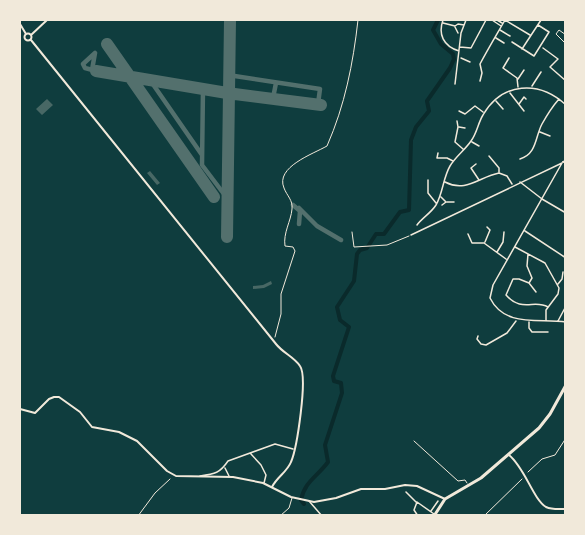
<svg xmlns="http://www.w3.org/2000/svg" width="585" height="535" viewBox="0 0 585 535" font-family="'Source Serif 4',serif">
  <rect width="100%" height="100%" fill="#0f3d3e"/>
  <g fill="none" stroke-linecap="round" stroke-linejoin="round">
    <path stroke="#0a2a2b" stroke-width="4" d="M 304,504 L 301,500 C 305,481 317,477 328,462 L 325,445 L 342,393 L 341,383 L 334,381 L 333,376 L 349,327 L 340,320 L 337,307 L 354,281 L 357,254 L 360,250 L 367,248 L 376,234 L 384,234 L 400,212 L 409,210 L 411,140 L 416,127 L 429,111 L 427,101 L 450,68 L 454,59 L 453,54 L 441,44 L 433,30 L 438,20"/>
    <path stroke="#53706d" stroke-width="4.5" d="M 95,53 L 83,64 L 85,68 L 96,71
      M 92,70 L 95,53
      M 228,75 L 320,89 L 318,104
      M 150,80 L 202,155
      M 203,88 L 202,165 L 227,198
      M 273,98 L 276,83
      M 293,205 L 300,211 L 299,224
      M 299,208 L 317,226 L 341,240"/>
    <path stroke="#53706d" stroke-width="12" d="M 107,44 L 214,197
      M 96,71 L 227,93 L 321,105
      M 227,237 L 230,20"/>
  </g>
  <path fill="#486865" d="M 47,99 L 53,105 L 42,115 L 36,109 Z
    M 150,171 L 160,183 L 157,185 L 147,173 Z
    M 271,281 L 272,284 L 264,288 L 253,289 L 253,286 L 263,285 Z"/>
  <g fill="none" stroke-linecap="round" stroke-linejoin="round">
    <path stroke="#f1e9da" stroke-width="1" d="M 275,337 L 281,314 L 281,294 L 295,251 L 293,247 L 285,246 C 283,233 291,221 292,209 C 293,200 287,196 284,188 C 275,167 313,154 327,146 C 345,105 353,64 358,20
      M 528,472 L 542,459 L 555,455 L 566,438
      M 138,516 L 155,493 L 170,479
      M 484,516 L 522,479"/>
    <path stroke="#f1e9da" stroke-width="1" d="M 566,35 L 559,30 L 556,34 L 566,44
      M 352,232 L 354,247 L 387,245 L 409,236
      M 414,441 L 458,481 L 465,480 L 467,483
      M 280,516 L 289,508 L 292,498"/>
    <path stroke="#f1e9da" stroke-width="1.5" d="M 443,20 C 438,34 443,46 459,51
      M 492,20 L 501,26
      M 497,20 L 502,23
      M 443,23 L 455,26 L 458,24 L 464,25
      M 455,27 L 458,33
      M 500,30 L 510,36
      M 496,38 L 504,43
      M 512,42 L 534,56 L 549,32 L 538,25
      M 460,47 L 471,48 L 486,20
      M 543,48 L 558,59 L 550,67 L 566,81
      M 522,49 L 541,20
      M 461,58 L 470,62
      M 509,58 L 503,68 L 517,78 L 518,87
      M 518,79 L 524,70
      M 480,81 L 482,73 L 480,64 C 488,49 497,34 505,20 L 530,35
      M 455,84 L 461,33 L 466,20
      M 532,86 L 541,72
      M 510,93 L 524,111
      M 496,101 L 503,109
      M 519,104 L 524,97 L 526,99
      M 459,111 L 465,114 L 475,106 L 483,112
      M 457,121 L 458,127 L 455,142 L 463,149
      M 459,127 L 465,128
      M 540,132 L 550,136
      M 472,142 L 479,146
      M 438,153 L 437,158 L 447,158 L 453,161
      M 489,156 L 499,168 L 499,172
      M 520,159 C 537,154 535,137 542,124 C 547,115 552,107 559,99
      M 562,163 L 493,285 L 490,298 C 505,328 539,318 566,322
      M 476,164 L 471,168 L 479,180
      M 428,180 L 428,193 L 436,203
      M 445,182 C 466,193 479,177 499,173 L 507,176 L 512,184
      M 520,182 L 542,199 L 566,213
      M 441,197 L 446,202 L 442,205
      M 447,202 L 454,202
      M 417,225 C 422,218 431,213 436,205 C 443,193 443,178 450,166 C 456,156 465,150 471,141 C 477,133 478,123 483,115 C 502,82 539,80 566,105
      M 525,231 L 566,258
      M 468,234 L 472,243 L 484,243 L 506,259
      M 411,235 L 562,163
      M 485,242 L 490,230 L 487,227
      M 515,247 L 545,263 L 559,288 L 558,294 L 546,310 L 546,321
      M 497,252 L 503,242 L 504,232
      M 528,254 L 527,266 L 532,278 L 529,283 L 519,279 L 513,279 L 506,295 C 522,313 534,299 548,307
      M 529,283 L 536,292
      M 558,284 L 562,279 L 563,272
      M 558,321 L 566,306
      M 529,322 L 529,328 L 532,332 L 548,332
      M 478,336 L 477,339 L 481,344 L 486,345 L 507,333 L 516,321
      M 251,454 L 261,465 L 266,475 L 264,483
      M 225,468 L 229,476
      M 200,476 C 215,474 220,473 228,461 L 275,444 L 293,449
      M 406,492 L 416,502
      M 309,501 L 322,516
      M 431,511 L 438,501
      M 418,516 L 414,510 L 417,502 L 434,514"/>
    <path stroke="#f1e9da" stroke-width="2" d="M 20,24 L 26,34
      M24.5 37a3.5 3.5 0 1 1 7 0a3.5 3.5 0 1 1-7 0Z
      M 31,35 L 47,20
      M 31,40 L 276,344 C 283,353 294,357 300,366 C 308,377 297,448 291,462 C 287,472 277,477 272,487
      M 563,162 L 566,161
      M 20,409 L 35,413 L 49,399 L 54,397 L 59,397 L 80,412 L 92,427 L 119,432 L 137,441 L 167,471 L 176,476 L 233,477 L 263,483 L 291,497 L 314,502 L 336,498 L 361,489 L 385,489 L 405,485 L 417,486 L 445,499
      M 509,455 C 525,468 533,499 546,507 C 552,510 559,509 566,509"/>
    <path stroke="#f1e9da" stroke-width="3" d="M 434,516 L 445,499 L 481,478 L 539,428 L 550,414 L 566,385"/>
  </g>
  <rect width="585" height="535" fill="none" stroke="#f1e9da" stroke-width="42"/>
</svg>
